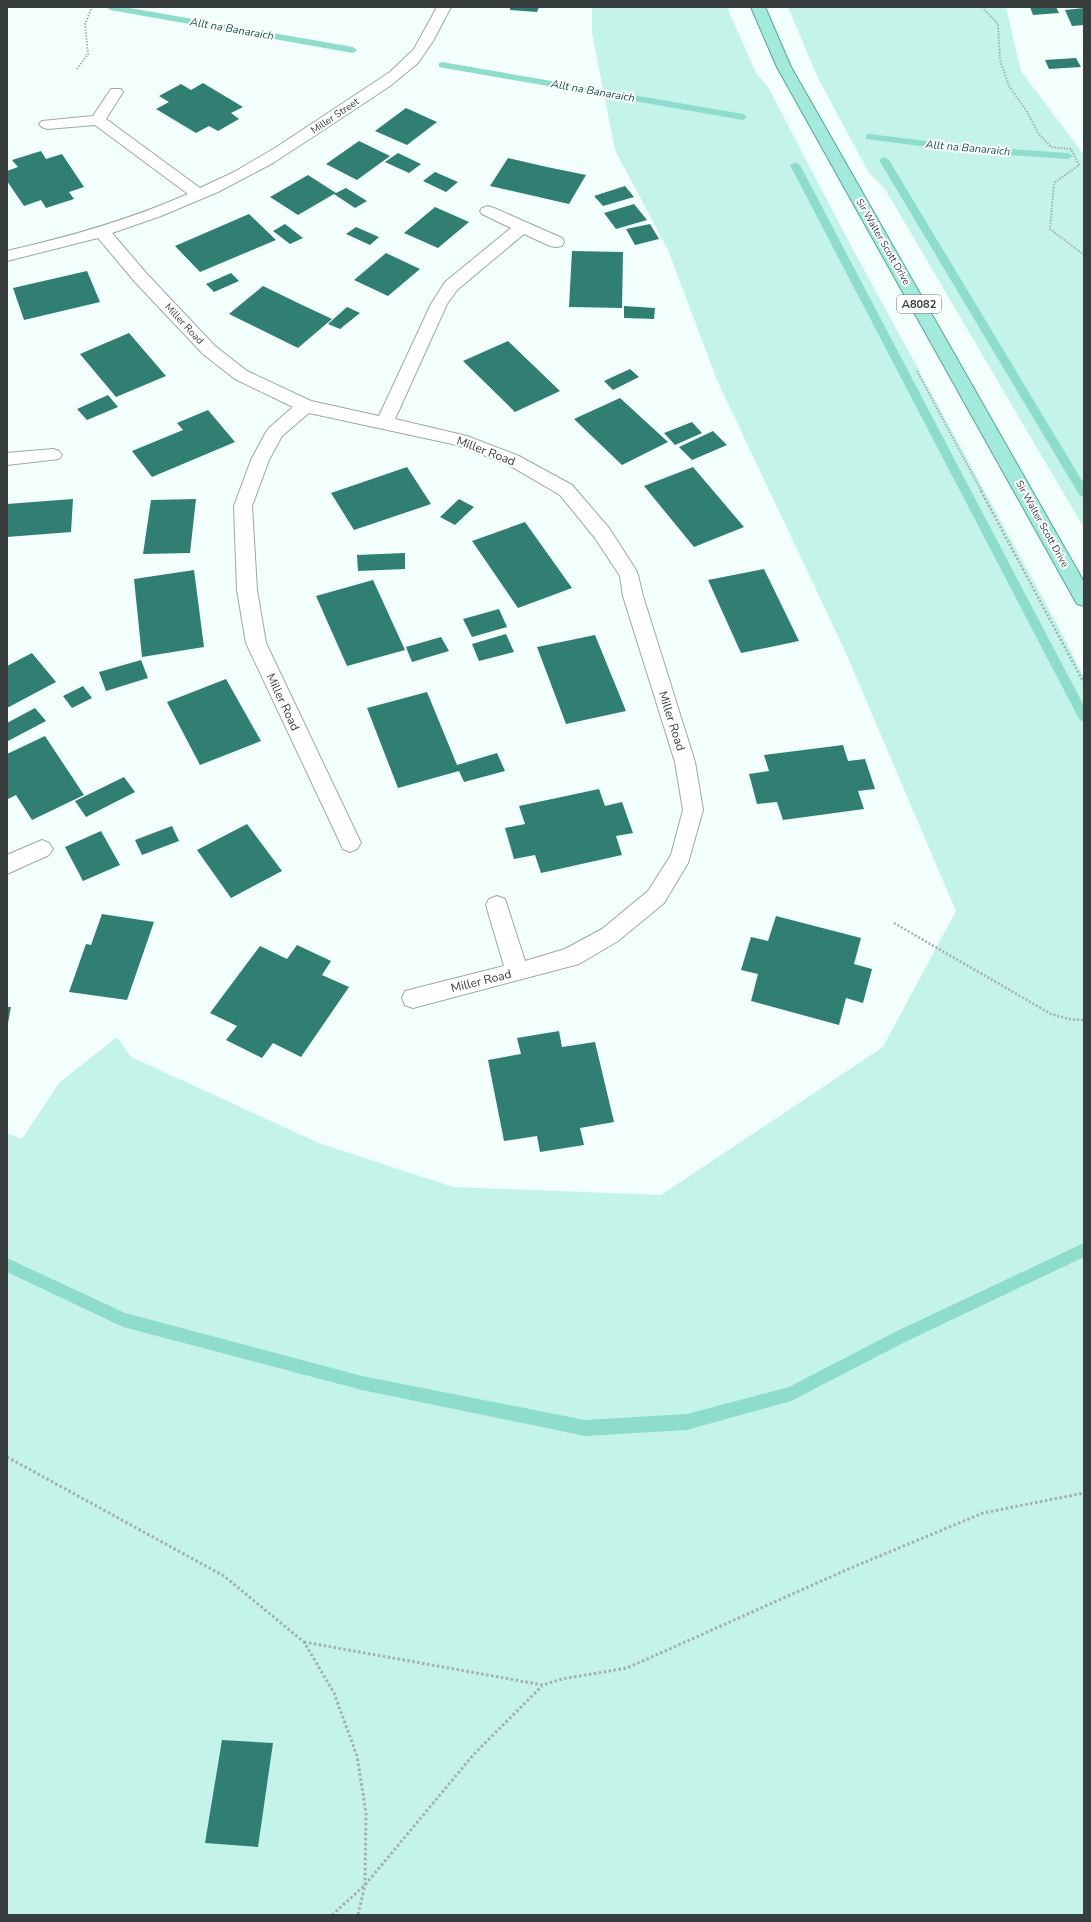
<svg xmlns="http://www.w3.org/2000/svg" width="1091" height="1922" viewBox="0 0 1091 1922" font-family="'Nunito Sans',sans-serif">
  <rect width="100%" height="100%" fill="#f2fffc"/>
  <path fill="#c4f3e9" d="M 592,7 L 727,7 L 756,73 L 768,87 L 850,244 L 1056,622 L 1084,677 L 1084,1915 L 7,1915 L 7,1133 L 22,1139 L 59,1083 L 117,1037 L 131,1057 L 319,1143 L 453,1187 L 661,1195 L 883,1047 L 956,911 L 846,653 L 717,380 L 668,250 L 615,150 L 592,33 Z
    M 788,7 L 1006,7 L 1021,71 L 1084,155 L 1084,528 L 885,189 L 869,173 L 818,78 Z"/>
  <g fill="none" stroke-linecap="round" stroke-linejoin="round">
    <path fill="#8edccc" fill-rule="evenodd" d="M 106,7 L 124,7 L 353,47 L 357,50 L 353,53 L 110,10 Z
      M 442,62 L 743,114 L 747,117 L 743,120 L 439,67 L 439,63 Z
      M 869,134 L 967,146 L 1068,153 L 1073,156 L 1068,159 L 967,152 L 866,139 L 866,135 Z
      M 884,157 L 889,160 L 1084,484 L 1084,497 L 1080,496 L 879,160 Z
      M 795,162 L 800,165 L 1084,706 L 1084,722 L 1080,720 L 1078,717 L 790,165 Z
      M 1084,1243 L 1084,1257 L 905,1342 L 791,1401 L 687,1430 L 585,1436 L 362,1390 L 123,1327 L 7,1272 L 7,1258 L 125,1313 L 362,1376 L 585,1420 L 687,1414 L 789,1387 L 895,1332 Z"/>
  </g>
  <path fill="#307f72" d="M 510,7 L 539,7 L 537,12 L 510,10 Z
    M 1030,7 L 1056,7 L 1059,13 L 1033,15 Z
    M 1084,8 L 1084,25 L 1072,26 L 1065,10 Z
    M 1076,58 L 1081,67 L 1049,69 L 1045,60 Z
    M 203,83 L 243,107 L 231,113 L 239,119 L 218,131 L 209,126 L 196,133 L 156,109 L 169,102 L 159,96 L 181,84 L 191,90 Z
    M 406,108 L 437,122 L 407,145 L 375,131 Z
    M 359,141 L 390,156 L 357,180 L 326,164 Z
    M 41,151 L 46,159 L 62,154 L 84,187 L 69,192 L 74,199 L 46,208 L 41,200 L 24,206 L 7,181 L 7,171 L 18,167 L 12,160 Z
    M 398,153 L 421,164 L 409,173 L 385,162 Z
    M 508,158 L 547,167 L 586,175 L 569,204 L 490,186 Z
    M 435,172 L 458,182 L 446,192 L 423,181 Z
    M 308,175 L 336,193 L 346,188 L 367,201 L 355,208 L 334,194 L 298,215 L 270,197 Z
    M 625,186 L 634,197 L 603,206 L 594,196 Z
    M 634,204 L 647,220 L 616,229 L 604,213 Z
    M 435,207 L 469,222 L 438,248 L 404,233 Z
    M 249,214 L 276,240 L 200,272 L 175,246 Z
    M 285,224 L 303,238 L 290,244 L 273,231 Z
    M 650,224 L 659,239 L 635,245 L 626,229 Z
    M 356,227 L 379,237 L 370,245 L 346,234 Z
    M 572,251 L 623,252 L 622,308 L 569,307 Z
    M 386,253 L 420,269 L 388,296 L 354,280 Z
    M 87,271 L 100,302 L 24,320 L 13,288 Z
    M 231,273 L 239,281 L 214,292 L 206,284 Z
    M 263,286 L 298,303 L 332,319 L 298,348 L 229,314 Z
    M 624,306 L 655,308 L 654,319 L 624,318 Z
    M 347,307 L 360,313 L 340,329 L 328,324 Z
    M 129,333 L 166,376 L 116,397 L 80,354 Z
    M 508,341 L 560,391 L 515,412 L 463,361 Z
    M 630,369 L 639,377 L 613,390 L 604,381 Z
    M 108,395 L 118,407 L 87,420 L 77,409 Z
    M 620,398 L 668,442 L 622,465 L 574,419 Z
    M 208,410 L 235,442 L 152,477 L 132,451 L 183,430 L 177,423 Z
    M 692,422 L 702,433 L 675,445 L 664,433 Z
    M 713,431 L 727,445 L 692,460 L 679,447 Z
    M 407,467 L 431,504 L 354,530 L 331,493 Z
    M 693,467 L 744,527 L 694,547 L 644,486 Z
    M 73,499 L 71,532 L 7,537 L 7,504 Z
    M 196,499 L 190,553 L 143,554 L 151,500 Z
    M 459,499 L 474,507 L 455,525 L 440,517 Z
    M 525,522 L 572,588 L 518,608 L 472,541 Z
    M 405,553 L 405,569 L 358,571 L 357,555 Z
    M 764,569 L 799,641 L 741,653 L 708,580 Z
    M 194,570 L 204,647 L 142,657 L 134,579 Z
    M 373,580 L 405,650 L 347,666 L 316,596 Z
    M 499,609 L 507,627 L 472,637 L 463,619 Z
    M 506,634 L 514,652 L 479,661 L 472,644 Z
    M 595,635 L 626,711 L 566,724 L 537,647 Z
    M 441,637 L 449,651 L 412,662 L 406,647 Z
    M 32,653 L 56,682 L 7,708 L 7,666 Z
    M 141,660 L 148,678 L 106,691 L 99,672 Z
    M 226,679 L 261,741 L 200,765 L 167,702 Z
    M 83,686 L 92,698 L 72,708 L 63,696 Z
    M 427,692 L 457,765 L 497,753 L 505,771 L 464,782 L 459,771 L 398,788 L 367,708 Z
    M 35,708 L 46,721 L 8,741 L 7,723 Z
    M 45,736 L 84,795 L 32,820 L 16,795 L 8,799 L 7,796 L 7,754 Z
    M 843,745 L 848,761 L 865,759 L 875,789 L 858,791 L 864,809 L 783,820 L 777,802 L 757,804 L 749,774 L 769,771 L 764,755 Z
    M 124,777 L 135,792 L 86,817 L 75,801 Z
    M 599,789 L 605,806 L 622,802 L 633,833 L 616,836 L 622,855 L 541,873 L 535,855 L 514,859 L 505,828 L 525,824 L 519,806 Z
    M 247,824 L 282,871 L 231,898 L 197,850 Z
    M 172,826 L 179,841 L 142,855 L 135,840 Z
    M 101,831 L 120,865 L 83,881 L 65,847 Z
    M 102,914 L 154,922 L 127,1000 L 69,992 L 86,944 L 91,945 Z
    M 776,916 L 861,938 L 854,964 L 872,969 L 863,1003 L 846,998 L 839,1025 L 751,1001 L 758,974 L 741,970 L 751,937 L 768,941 Z
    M 297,945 L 331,961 L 322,975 L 349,987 L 301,1057 L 273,1043 L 262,1058 L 226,1040 L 237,1026 L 210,1013 L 260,946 L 287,959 Z
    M 7,1007 L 11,1007 L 8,1023 L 7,1023 Z
    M 559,1031 L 562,1047 L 595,1042 L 614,1122 L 580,1128 L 584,1145 L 540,1152 L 537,1136 L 504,1141 L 488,1060 L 521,1054 L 517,1038 Z
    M 222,1740 L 273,1743 L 258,1847 L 205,1843 Z"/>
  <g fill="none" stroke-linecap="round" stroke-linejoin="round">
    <defs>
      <path id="minor" d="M 437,7 L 451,7 L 433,41 L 418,63 L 390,86 L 325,129 L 273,163 L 218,192 L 161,216 L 112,233 L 147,274 L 215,346 L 247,371 L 311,401 L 379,416 L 431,304 L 445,282 L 511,228 L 482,214 L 480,211 L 482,208 L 488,206 L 494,208 L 562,238 L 564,242 L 562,246 L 556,247 L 550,246 L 524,234 L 457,290 L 447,304 L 395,419 L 467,436 L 519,456 L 572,485 L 609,528 L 636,570 L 638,575 L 643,596 L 695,762 L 703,810 L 688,863 L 664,903 L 618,941 L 579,964 L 413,1008 L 405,1005 L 402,998 L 405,991 L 504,966 L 486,905 L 489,899 L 497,896 L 505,899 L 525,961 L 565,949 L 602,929 L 648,891 L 671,855 L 683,810 L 675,762 L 623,596 L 620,576 L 595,538 L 560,495 L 507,464 L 457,445 L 309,413 L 282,436 L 269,460 L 252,506 L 257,590 L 266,643 L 361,843 L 357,849 L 350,852 L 343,849 L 246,643 L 237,590 L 234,506 L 251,460 L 266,432 L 269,428 L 293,407 L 235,379 L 203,354 L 135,282 L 98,238 L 7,261 L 7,251 C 69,237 129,220 188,194 L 95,125 L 47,129 L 42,127 L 39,124 L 42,121 L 93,116 L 111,89 L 121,89 L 123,92 L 106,119 L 200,188 L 234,172 L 275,148 L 390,72 L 414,49 Z
        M 53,449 L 59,451 L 62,455 L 59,459 L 7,465 L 7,453 Z
        M 42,840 L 49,843 L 53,849 L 49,855 L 7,874 L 7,855 Z"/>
      <path id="primary" d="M 751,7 L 765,7 L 791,67 L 1084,582 L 1084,606 L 1077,604 L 777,67 Z"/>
    </defs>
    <use href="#minor" stroke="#9ba9a6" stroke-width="2"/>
    <use href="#primary" stroke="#56a496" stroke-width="2"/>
    <path stroke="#a5afad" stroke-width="2" stroke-dasharray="1.5 1.5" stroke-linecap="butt" d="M 982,7 L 998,24 L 1000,60 L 1009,86 L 1026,110 L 1038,133 L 1051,147 L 1071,149 L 1079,165 L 1054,183 L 1050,229 L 1084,255
      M 77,69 L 88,54 L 85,24 L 92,7
      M 917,371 L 982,492"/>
    <path stroke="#a5afad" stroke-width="2.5" stroke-dasharray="2 2" stroke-linecap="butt" d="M 981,491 L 1084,683
      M 894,923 L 1051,1014 L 1069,1019 L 1084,1020"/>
    <path stroke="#a5afad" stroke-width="3" stroke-dasharray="2.5 2.5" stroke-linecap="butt" d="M 7,1457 L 224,1576 L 304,1642 L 334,1693 L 357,1756 L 366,1813 L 365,1885 L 358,1915
      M 304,1642 L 543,1685 L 562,1679 L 627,1668 L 846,1570 L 983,1513 L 1084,1493
      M 332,1915 L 365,1885 L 474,1754 L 542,1686"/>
    <use href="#minor" fill="#fff" fill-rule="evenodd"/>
    <use href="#primary" fill="#a3eadd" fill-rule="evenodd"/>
  </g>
  <g text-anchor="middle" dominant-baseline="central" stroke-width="4" stroke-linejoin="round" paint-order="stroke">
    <g font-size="10" fill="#373d3c" stroke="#fff">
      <text transform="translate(335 116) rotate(-34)">Miller Street</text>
      <text transform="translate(883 242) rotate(60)">Sir Walter Scott Drive</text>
      <text transform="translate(184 324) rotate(47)">Miller Road</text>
      <text transform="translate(1042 524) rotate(61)">Sir Walter Scott Drive</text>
    </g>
    <g font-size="11" font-style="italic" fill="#115349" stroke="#fff">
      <text transform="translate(232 29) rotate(10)">Allt na Banaraich</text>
      <text transform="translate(593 91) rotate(10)">Allt na Banaraich</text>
      <text transform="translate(968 148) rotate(5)">Allt na Banaraich</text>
    </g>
    <rect fill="#fff" stroke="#737776" stroke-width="1" x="897" y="295" width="44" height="18" rx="3"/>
    <g font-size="11" font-weight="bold" fill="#373d3c">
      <text x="919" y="304">A8082</text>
    </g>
    <g font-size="12" fill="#373d3c" stroke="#fff">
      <text transform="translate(486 451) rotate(21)">Miller Road</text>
      <text transform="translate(283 702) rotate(65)">Miller Road</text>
      <text transform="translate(672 721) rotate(72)">Miller Road</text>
      <text transform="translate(481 981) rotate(-14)">Miller Road</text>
    </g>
  </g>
  <rect width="1091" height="1922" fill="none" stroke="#373d3c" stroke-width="16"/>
</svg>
